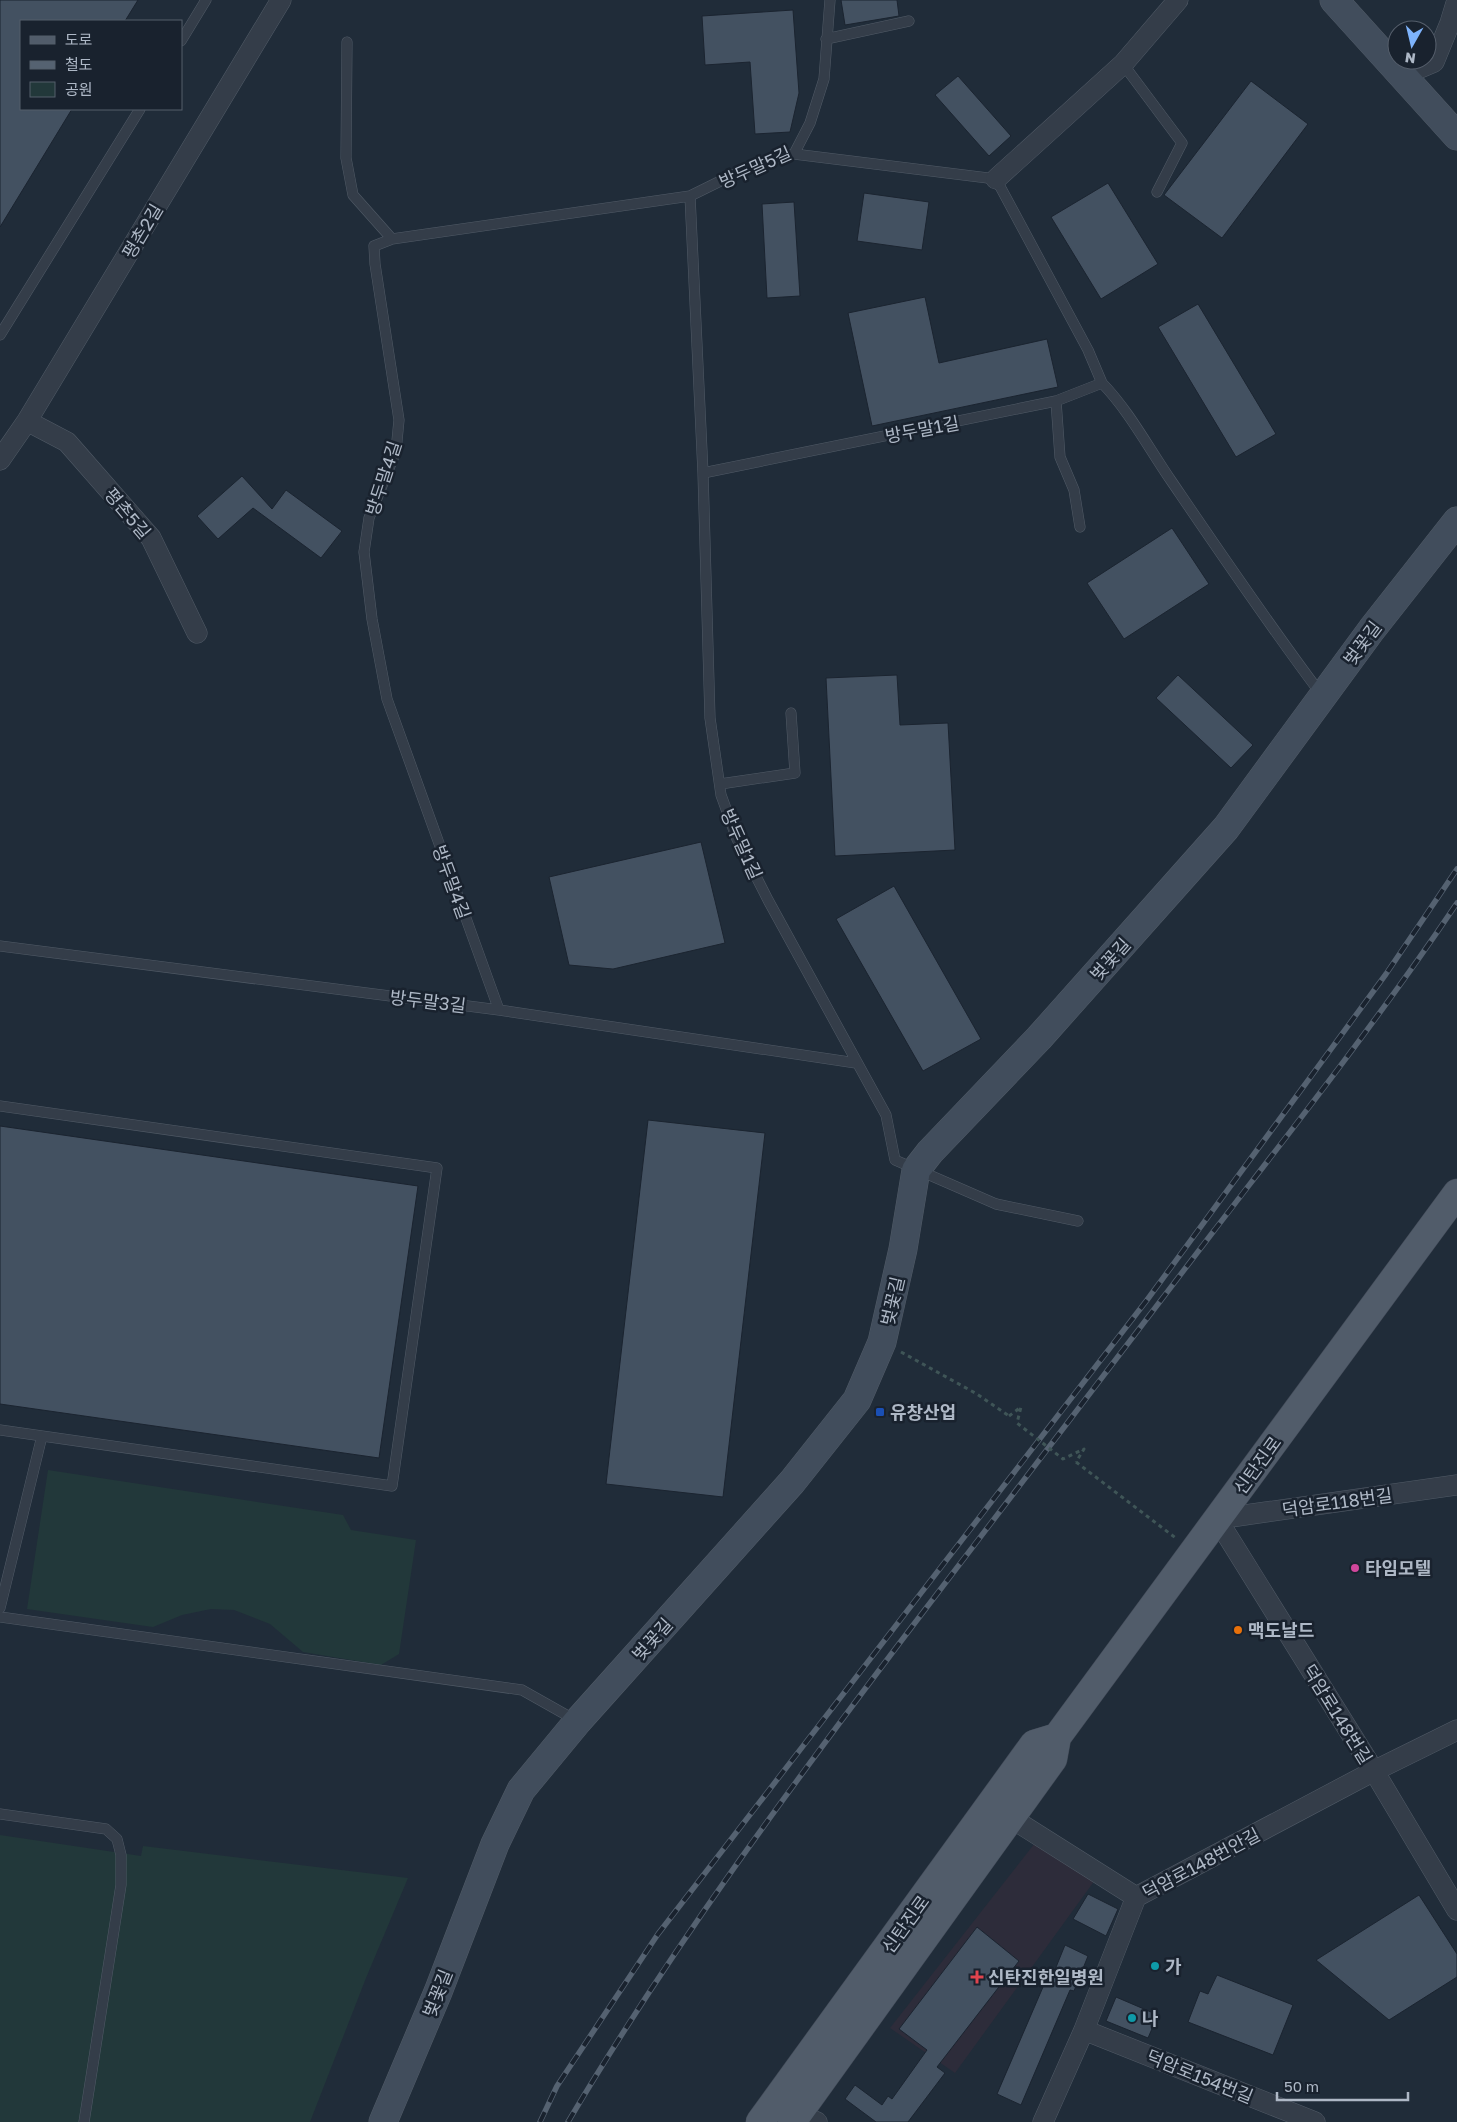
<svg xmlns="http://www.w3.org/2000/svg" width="1457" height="2122" viewBox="0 0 1457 2122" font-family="'Golos Text','Noto Sans KR',sans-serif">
  <rect width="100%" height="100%" fill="#202c39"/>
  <path fill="#2d2c3a" d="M 1035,1843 L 1095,1880 L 955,2073 L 890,2028 Z"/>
  <path fill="#22383a" d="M 48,1470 L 343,1515 L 351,1530 L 416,1540 L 399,1654 L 381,1665 L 303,1652 L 270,1624 L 234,1610 L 211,1609 L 182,1615 L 153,1627 L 27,1609 Z
    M 0,1835 L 141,1856 L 143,1846 L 408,1878 L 366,1978 L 310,2122 L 0,2122 Z"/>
  <path fill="#435161" stroke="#1b2430" d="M 0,0 L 138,0 L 125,21 L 21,21 L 21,109 L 72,109 L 0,227 Z
    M 841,0 L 897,0 L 899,16 L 845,25 Z
    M 793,10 L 799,93 L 790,132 L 755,134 L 750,62 L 705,65 L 702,16 Z
    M 958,76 L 1011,136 L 989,156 L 935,95 Z
    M 1251,81 L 1308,124 L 1222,238 L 1164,195 Z
    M 1108,183 L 1158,264 L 1101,299 L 1051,217 Z
    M 864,193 L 929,202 L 922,250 L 857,241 Z
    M 794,202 L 800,296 L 767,298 L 762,204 Z
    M 925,297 L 939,363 L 1047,339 L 1058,387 L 872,426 L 848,313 Z
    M 1198,304 L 1276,434 L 1236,457 L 1158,327 Z
    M 242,476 L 272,509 L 286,490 L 342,531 L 321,558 L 253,508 L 218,539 L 197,516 Z
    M 1172,528 L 1209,584 L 1124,639 L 1087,583 Z
    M 897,675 L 900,725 L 948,723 L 955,850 L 835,856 L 826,678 Z
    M 1178,675 L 1253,745 L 1231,768 L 1156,698 Z
    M 701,842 L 725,943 L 613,969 L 569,965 L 549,877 Z
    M 894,886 L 981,1039 L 923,1071 L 836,919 Z
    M 648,1120 L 765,1133 L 723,1497 L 606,1484 Z
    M 0,1126 L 418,1186 L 379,1458 L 0,1404 Z
    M 1088,1894 L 1118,1909 L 1106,1936 L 1073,1919 Z
    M 1419,1895 L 1457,1954 L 1457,1977 L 1389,2020 L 1316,1960 Z
    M 977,1927 L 1019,1961 L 937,2067 L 945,2073 L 908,2122 L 876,2122 L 845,2099 L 855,2085 L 882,2105 L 888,2096 L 892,2099 L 927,2050 L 899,2029 Z
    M 1065,1945 L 1088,1956 L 1074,1991 L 1070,1990 L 1021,2105 L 997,2094 L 1046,1980 L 1050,1982 Z
    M 1217,1975 L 1293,2005 L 1273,2055 L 1188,2022 L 1200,1991 L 1208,1994 Z
    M 1116,1997 L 1158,2015 L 1148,2038 L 1106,2021 Z"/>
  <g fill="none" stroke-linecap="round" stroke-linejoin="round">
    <defs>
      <path id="lane" d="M 826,39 L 909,21
        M 181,41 L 206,0
        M 347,42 L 346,158 L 353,195 L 392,239
        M 1123,64 L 1182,143 L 1157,192
        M 690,196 L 703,473 L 710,718 L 721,795 L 737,839 L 768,900 L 886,1115 L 895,1160 L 996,1204 L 1078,1221
        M 0,335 L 140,109
        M 1102,383 C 1130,412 1149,449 1172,482 C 1221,554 1269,625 1321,694
        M 1056,401 L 1060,457 L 1074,490 L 1080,527
        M 703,473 L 1056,401 L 1102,383 L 1088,350 L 996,179 L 794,154
        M 720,784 L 795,773 L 791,713
        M 0,946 L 499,1010 L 856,1063
        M 499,1010 L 387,699 L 372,619 L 364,552 L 369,518 L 396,451 L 399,420 L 375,264 L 374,246 L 392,239 L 690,196 L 759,162 L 794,154 L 810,123 L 824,79 L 830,0
        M 0,1106 L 437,1168 L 392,1486 L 0,1430
        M 0,1608 L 42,1436
        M 0,1617 L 522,1690 L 577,1721
        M 0,1814 L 106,1829 L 117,1839 L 121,1855 L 121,1885 L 84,2122"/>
      <path id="street" d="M 1401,76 L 1434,62 L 1450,23 L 1457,0
        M 996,179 L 1123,64 L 1178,0
        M 27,421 L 67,442 L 151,538 L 197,633
        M 0,460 L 27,421 L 281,0
        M 1457,1485 L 1217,1519 L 1374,1771 L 1457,1910
        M 1011,1818 L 1136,1897
        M 1084,2030 L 1315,2122
        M 797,2114 L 817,2122
        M 1043,2122 L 1084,2030 L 1136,1897 L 1374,1771 L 1457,1730"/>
      <path id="secondary" d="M 1334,0 L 1457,136
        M 383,2122 L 438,1992 L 495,1844 L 521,1790 L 578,1721 L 792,1482 L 857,1400 L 882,1342 L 903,1249 L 916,1170 L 930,1152 L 1039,1038 L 1226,828 L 1372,629 L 1457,521"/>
      <path id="primary" d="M 760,2122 L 1034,1744 L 1057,1737
        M 792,2122 L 1053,1759 L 1057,1737 L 1457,1193"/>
    </defs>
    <use href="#lane" stroke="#515b67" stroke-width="11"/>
    <use href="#street" stroke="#515b67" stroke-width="21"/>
    <use href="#secondary" stroke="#515b67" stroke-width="29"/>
    <use href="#primary" stroke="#404956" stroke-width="29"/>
    <path stroke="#3f5557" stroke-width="3" stroke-dasharray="4 4" stroke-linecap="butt" d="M 901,1352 L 977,1394 L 1009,1416
      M 1076,1462 L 1177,1539"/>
    <use href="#lane" stroke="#343d49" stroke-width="10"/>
    <use href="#street" stroke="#343d49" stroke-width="20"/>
    <use href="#secondary" stroke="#414d5c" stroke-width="28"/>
    <use href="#primary" stroke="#515c6a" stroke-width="28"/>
    <defs>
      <path id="rail" d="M 540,2122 L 557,2086 L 658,1934 L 1147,1300 L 1386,974 L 1457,869
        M 568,2122 C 671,1948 792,1785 914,1624 C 1014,1493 1113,1363 1213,1232 C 1296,1124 1381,1016 1457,903"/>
    </defs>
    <use href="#rail" stroke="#556271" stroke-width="5.5"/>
    <use href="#rail" stroke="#19222e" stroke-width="4" stroke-dasharray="11" stroke-linecap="butt"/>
    <path stroke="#3f5557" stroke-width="3" stroke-dasharray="4 4" stroke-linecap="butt" d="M 1009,1416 L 1021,1407 L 1017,1423 L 1063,1459 L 1084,1449 L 1076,1462"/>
  </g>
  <rect fill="#1a4fb4" stroke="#19222e" stroke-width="2" x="875" y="1407" width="10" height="10" rx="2.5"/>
  <circle fill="#d1479c" stroke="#19222e" stroke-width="2" cx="1355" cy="1568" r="5"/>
  <circle fill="#e8710a" stroke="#19222e" stroke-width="2" cx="1238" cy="1630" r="5"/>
  <g fill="#0f9aa8" stroke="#19222e" stroke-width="2">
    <circle cx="1155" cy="1966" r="5"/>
    <circle cx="1132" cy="2018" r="5"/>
  </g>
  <path fill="#e0444e" stroke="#19222e" stroke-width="2" d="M974.5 1969.5h5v5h5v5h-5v5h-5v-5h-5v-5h5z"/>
  <g text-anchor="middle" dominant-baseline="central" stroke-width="5" stroke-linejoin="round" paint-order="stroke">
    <g font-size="18" fill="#aeb8c6" stroke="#19222e">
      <text transform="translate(755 167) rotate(-24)">방두말5길</text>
      <text transform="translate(142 231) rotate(-59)">평촌2길</text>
      <text transform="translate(922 429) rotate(-11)">방두말1길</text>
      <text transform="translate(383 478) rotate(-72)">방두말4길</text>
      <text transform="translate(128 513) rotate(50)">평촌5길</text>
      <text transform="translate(1362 643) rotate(-53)">벚꽃길</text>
      <text transform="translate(742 844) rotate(66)">방두말1길</text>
      <text transform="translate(452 882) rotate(70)">방두말4길</text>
      <text transform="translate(1110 959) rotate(-48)">벚꽃길</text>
      <text transform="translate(428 1001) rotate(7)">방두말3길</text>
      <text transform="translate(892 1301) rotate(-77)">벚꽃길</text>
      <text transform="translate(1257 1465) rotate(-54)">신탄진로</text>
      <text transform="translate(1337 1502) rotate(-8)">덕암로118번길</text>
      <text transform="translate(652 1639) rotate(-48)">벚꽃길</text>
      <text transform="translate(1338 1714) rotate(58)">덕암로148번길</text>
      <text transform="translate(1201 1863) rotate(-28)">덕암로148번안길</text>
      <text transform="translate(905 1924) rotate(-54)">신탄진로</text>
      <text transform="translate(437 1993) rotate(-68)">벚꽃길</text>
      <text transform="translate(1200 2076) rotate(22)">덕암로154번길</text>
    </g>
    <g font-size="18" font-weight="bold" fill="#aeb8c6" stroke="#19222e" text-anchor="start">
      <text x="890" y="1412">유창산업</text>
      <text x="1365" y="1568">타임모텔</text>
      <text x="1248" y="1630">맥도날드</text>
      <text x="1165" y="1966">가</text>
      <text x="988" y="1977">신탄진한일병원</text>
      <text x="1142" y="2018">나</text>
    </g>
  </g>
  <rect x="20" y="20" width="162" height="90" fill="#19222e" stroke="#555e6b"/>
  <rect x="30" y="36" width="25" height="8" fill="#515c6a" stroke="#555e6b"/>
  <text x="65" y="45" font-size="15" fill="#aeb8c6">도로</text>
  <rect x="30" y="61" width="25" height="8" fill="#556271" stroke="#555e6b"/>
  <text x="65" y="70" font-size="15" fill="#aeb8c6">철도</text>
  <rect x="30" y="82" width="25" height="15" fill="#22383a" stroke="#555e6b"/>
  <text x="65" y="95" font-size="15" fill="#aeb8c6">공원</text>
  <g transform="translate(1412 45) rotate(188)"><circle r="24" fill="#19222e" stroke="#555e6b"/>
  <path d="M0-4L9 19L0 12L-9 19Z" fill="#7eb3fb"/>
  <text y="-8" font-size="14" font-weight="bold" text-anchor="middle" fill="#aeb8c6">N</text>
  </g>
  <path d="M1277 2092v8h131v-8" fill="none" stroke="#aeb8c6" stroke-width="2.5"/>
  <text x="1284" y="2092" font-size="15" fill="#aeb8c6" stroke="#19222e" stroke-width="4" paint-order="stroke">50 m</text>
</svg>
